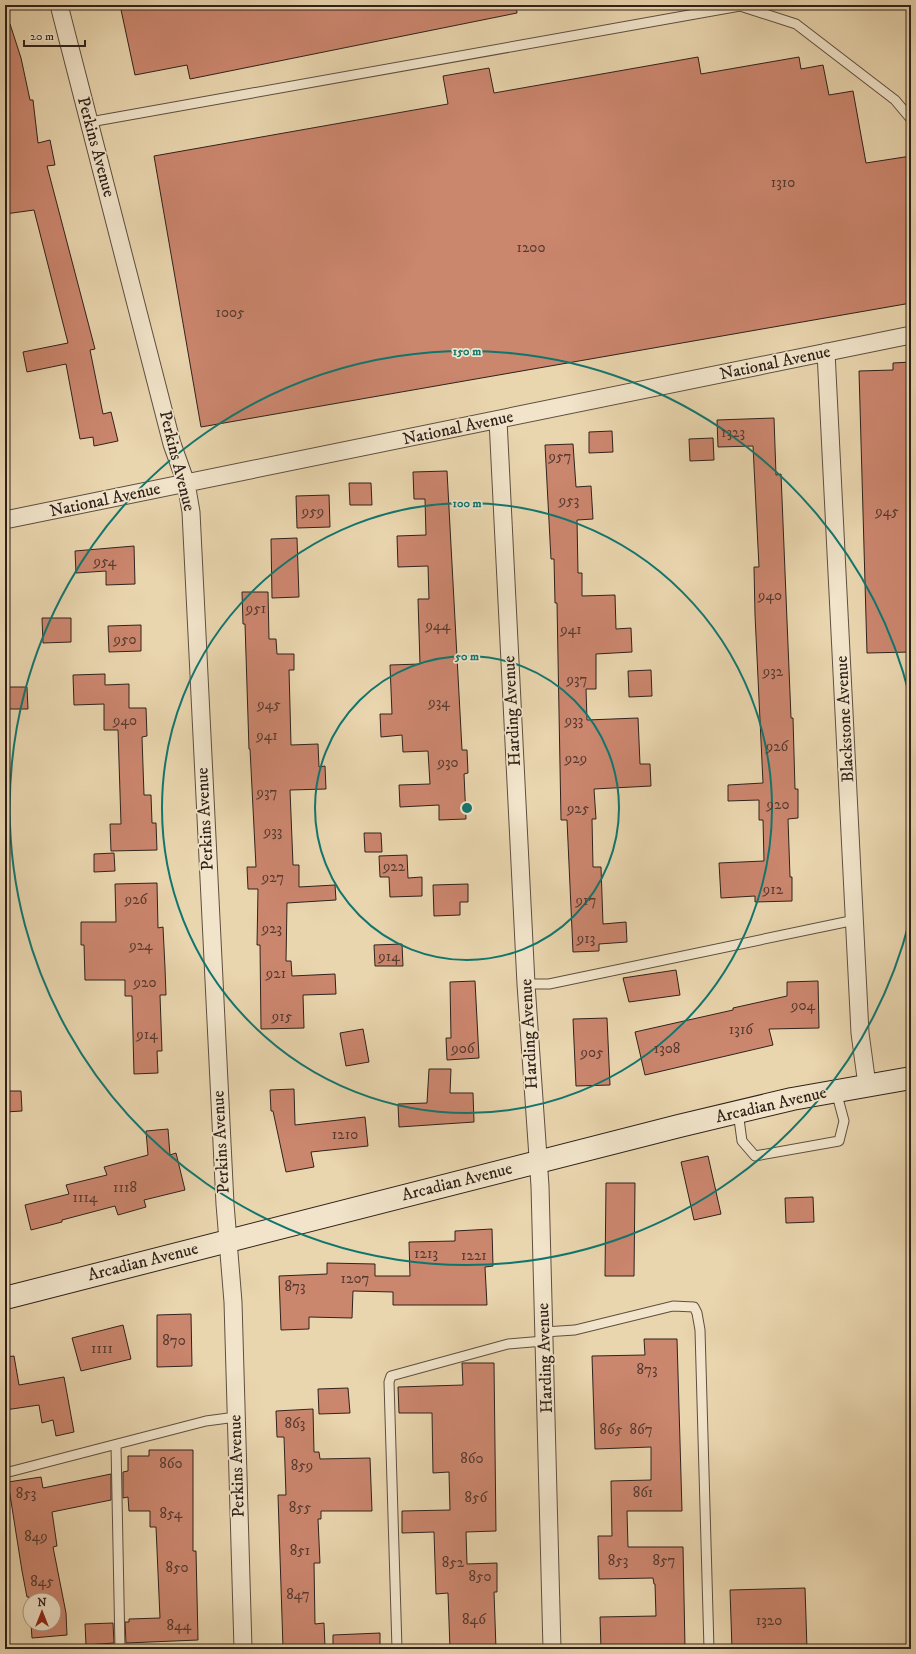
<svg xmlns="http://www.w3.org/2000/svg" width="916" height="1654" viewBox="0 0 916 1654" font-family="'IM FELL DW Pica',serif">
  <rect width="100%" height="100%" fill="#e9d5ae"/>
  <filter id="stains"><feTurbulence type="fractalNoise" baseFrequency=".005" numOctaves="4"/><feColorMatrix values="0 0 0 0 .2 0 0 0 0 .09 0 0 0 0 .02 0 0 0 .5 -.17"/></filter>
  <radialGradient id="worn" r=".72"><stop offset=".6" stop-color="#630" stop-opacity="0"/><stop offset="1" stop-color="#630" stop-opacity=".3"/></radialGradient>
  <path fill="#cb866e" stroke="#30221b" d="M 120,5 L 516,5 L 517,13 L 190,79 L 187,65 L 135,75 Z
    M 10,24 L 21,58 L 30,100 L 33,100 L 38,143 L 50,140 L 55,165 L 47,166 L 95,349 L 90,350 L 103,414 L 111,412 L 118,441 L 94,446 L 93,437 L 80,439 L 66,364 L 27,372 L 23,352 L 68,343 L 34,210 L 5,214 L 5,25 Z
    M 698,57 L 701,74 L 799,57 L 801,69 L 823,65 L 829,95 L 853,91 L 866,163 L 911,156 L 911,303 L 201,427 L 154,156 L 448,104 L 443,76 L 489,68 L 494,93 Z
    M 911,362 L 911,652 L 867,653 L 859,371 L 893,370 L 893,363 Z
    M 774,418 L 776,475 L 781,474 L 791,718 L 793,718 L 795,789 L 798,789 L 798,818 L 788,819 L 790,877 L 792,877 L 792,901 L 755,902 L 755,896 L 721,898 L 719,863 L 764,861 L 763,820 L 759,820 L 759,800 L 728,801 L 728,785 L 763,783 L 755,615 L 754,567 L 759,567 L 753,446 L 718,447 L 717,420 Z
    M 612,431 L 613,452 L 589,453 L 589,432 Z
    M 713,438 L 714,460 L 690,461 L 689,439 Z
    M 573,444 L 576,487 L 591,486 L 593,519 L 577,520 L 578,573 L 582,573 L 582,596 L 615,595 L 616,629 L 631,628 L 632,652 L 596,654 L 596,689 L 586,689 L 587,720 L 638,718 L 640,764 L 650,764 L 651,786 L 594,789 L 596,819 L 592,819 L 593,867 L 601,867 L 603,924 L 626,922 L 627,942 L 599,944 L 599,951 L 573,952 L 567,820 L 561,820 L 557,603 L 555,603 L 554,559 L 551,559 L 545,445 Z
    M 447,471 L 462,750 L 467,750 L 468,773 L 464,774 L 466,819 L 439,820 L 439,805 L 400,807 L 399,785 L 430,784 L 428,751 L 403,752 L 402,735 L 381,737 L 380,714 L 392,714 L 390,665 L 420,664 L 418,599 L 429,599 L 428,566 L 398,567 L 397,536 L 426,535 L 425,499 L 414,499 L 413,472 Z
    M 349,483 L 371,483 L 372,505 L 350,505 Z
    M 329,495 L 330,527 L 297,528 L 296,496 Z
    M 297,538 L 299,597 L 272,598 L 271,539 Z
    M 134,546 L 135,584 L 106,585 L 106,571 L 76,573 L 75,551 Z
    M 242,592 L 268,592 L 269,639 L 276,639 L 277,654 L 294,654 L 294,670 L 289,670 L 291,745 L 318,744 L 319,767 L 325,766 L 326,789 L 290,790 L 293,865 L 299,865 L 299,887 L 335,885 L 336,900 L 287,903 L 286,961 L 291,961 L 292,976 L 335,974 L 336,994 L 303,995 L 304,1028 L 261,1029 L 260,945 L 257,945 L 258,889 L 248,889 L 247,867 L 256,867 L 250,749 L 249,749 L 245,624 L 243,624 Z
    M 42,618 L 71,618 L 71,642 L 43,643 Z
    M 141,625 L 141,651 L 109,652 L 108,626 Z
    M 651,670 L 652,696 L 629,697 L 628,671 Z
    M 105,674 L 105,685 L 129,684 L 129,708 L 146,708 L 147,736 L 142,737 L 144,795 L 151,795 L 152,823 L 156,823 L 157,850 L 111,851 L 110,824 L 121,824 L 118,730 L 104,730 L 104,704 L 74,705 L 73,675 Z
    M 5,687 L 27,687 L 28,709 L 5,709 Z
    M 364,833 L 381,833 L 382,852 L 365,852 Z
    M 114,853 L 115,871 L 94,872 L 94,854 Z
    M 407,855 L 408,878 L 422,877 L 422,896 L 390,897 L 389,877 L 380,877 L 379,856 Z
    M 157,883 L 158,928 L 163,927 L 165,968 L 166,995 L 160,995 L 162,1051 L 157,1051 L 158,1073 L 134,1074 L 132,996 L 125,996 L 125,980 L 85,980 L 84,945 L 81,945 L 81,922 L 116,922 L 115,884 Z
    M 468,884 L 468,902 L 460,902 L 460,915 L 434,916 L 433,885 Z
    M 402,944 L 403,966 L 375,966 L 374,945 Z
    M 676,970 L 680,995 L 629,1002 L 623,978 Z
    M 475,981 L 479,1058 L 447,1060 L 446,1038 L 451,1038 L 450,982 Z
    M 818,981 L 819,1028 L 769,1029 L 773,1045 L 645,1075 L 635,1032 L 733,1010 L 733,1008 L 787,996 L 787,982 Z
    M 607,1018 L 610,1085 L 576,1086 L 573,1019 Z
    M 363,1029 L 369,1062 L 346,1066 L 340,1033 Z
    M 429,1069 L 451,1069 L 450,1093 L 473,1093 L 474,1122 L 399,1127 L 398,1104 L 427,1103 Z
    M 294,1089 L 295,1125 L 365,1117 L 368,1146 L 311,1152 L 314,1167 L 286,1172 L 273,1111 L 271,1111 L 270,1090 Z
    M 5,1091 L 21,1091 L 22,1111 L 5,1112 Z
    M 168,1129 L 170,1155 L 176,1153 L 185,1190 L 144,1200 L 146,1207 L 118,1215 L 115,1206 L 62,1220 L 62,1222 L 31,1230 L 25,1205 L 69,1194 L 66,1185 L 107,1175 L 104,1167 L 148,1155 L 146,1131 Z
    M 708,1156 L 721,1214 L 694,1220 L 681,1162 Z
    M 606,1183 L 635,1183 L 634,1276 L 605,1276 Z
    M 813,1197 L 814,1222 L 786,1223 L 785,1198 Z
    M 492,1229 L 493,1266 L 485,1267 L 487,1305 L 393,1305 L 393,1292 L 353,1291 L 352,1318 L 309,1317 L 309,1329 L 281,1330 L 279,1276 L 327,1274 L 327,1263 L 375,1264 L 375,1276 L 410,1276 L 409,1242 L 455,1241 L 455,1231 Z
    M 191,1314 L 192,1366 L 157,1367 L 157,1315 Z
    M 123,1325 L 131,1359 L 81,1371 L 72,1338 Z
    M 644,1339 L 677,1339 L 682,1511 L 627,1511 L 628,1547 L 683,1547 L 685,1648 L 601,1649 L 600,1617 L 656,1616 L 655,1584 L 654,1584 L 653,1578 L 599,1579 L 598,1536 L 612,1536 L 611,1481 L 651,1480 L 651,1447 L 595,1449 L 592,1356 L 645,1355 Z
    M 14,1356 L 19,1385 L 64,1377 L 74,1432 L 56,1436 L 53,1420 L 42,1423 L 39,1405 L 5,1410 L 5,1357 Z
    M 462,1363 L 494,1363 L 496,1531 L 466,1532 L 467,1564 L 497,1563 L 497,1592 L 494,1592 L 496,1649 L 450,1649 L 448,1593 L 436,1594 L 434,1532 L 402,1533 L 402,1511 L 450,1510 L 449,1472 L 433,1473 L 432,1413 L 399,1413 L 398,1387 L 463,1385 Z
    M 348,1388 L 350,1413 L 319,1414 L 318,1389 Z
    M 313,1409 L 314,1452 L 319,1452 L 320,1459 L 370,1458 L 372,1511 L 321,1511 L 321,1519 L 318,1519 L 320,1563 L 314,1563 L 315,1624 L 324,1623 L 325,1647 L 283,1648 L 278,1495 L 286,1495 L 284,1437 L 277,1437 L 276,1411 Z
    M 149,1450 L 193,1450 L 193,1551 L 196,1551 L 198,1640 L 126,1643 L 125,1622 L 129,1622 L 129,1619 L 160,1618 L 156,1527 L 150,1527 L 150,1511 L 129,1511 L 128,1497 L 123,1498 L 123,1472 L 128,1471 L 128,1456 L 149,1456 Z
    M 111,1474 L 111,1500 L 52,1512 L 57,1546 L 53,1547 L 66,1613 L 67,1635 L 32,1638 L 31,1624 L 54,1624 L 54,1600 L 30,1600 L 30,1611 L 29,1597 L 27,1597 L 22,1571 L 8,1482 L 41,1477 L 43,1488 Z
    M 805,1588 L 807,1649 L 732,1649 L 730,1590 Z
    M 113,1623 L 114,1643 L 86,1645 L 85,1624 Z
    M 380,1633 L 380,1649 L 333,1649 L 333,1635 Z"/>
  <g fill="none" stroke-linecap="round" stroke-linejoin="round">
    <defs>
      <path id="service" d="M 90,122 L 740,6 L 796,24 L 895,100 L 911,119
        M 526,984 L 549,984 L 855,920
        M 738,1112 L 742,1141 L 755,1156 L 839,1141 L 844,1121 L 836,1091
        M 544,1332 L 575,1330 L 673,1306 L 694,1307 L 697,1313 L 700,1330 L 709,1649
        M 116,1445 L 120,1649
        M 5,1473 L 206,1421 L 236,1417
        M 397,1649 L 389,1382 L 391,1376 L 508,1344 L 544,1341"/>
      <path id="minor" d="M 59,5 L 172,444 L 186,483 L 191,512 L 225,1204 L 233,1302 L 243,1649
        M 826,352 L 860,1033 L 867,1085
        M 498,420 L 526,984 L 540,1186 L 552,1649
        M 5,520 L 911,335"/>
      <path id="secondary" d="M 5,1298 L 679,1126 L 792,1099 L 911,1078"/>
    </defs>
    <use href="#service" stroke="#5e4f40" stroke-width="11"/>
    <use href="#minor" stroke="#5e4f40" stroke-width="19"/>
    <use href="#secondary" stroke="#30221b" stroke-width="24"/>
    <use href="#service" stroke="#f1e4ca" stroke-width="9"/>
    <use href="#minor" stroke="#f1e4ca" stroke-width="17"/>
    <use href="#secondary" stroke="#f1e4ca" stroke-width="22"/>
  </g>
  <g fill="none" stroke="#0f766e" stroke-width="2">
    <circle cx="467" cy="808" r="152"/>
    <circle cx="467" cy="808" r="305"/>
    <path d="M910 919A457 457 0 1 1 910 697"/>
  </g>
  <g text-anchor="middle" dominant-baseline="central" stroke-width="3.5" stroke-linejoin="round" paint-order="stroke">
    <g font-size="15" fill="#573b30">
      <text x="783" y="182">1310</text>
      <text x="531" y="247">1200</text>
      <text x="230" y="312">1005</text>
      <text x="733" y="432">1323</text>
      <text x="560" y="456">957</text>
      <text x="569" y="500">953</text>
      <text x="313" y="511">959</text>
      <text x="887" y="511">945</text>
      <text x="105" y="561">954</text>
      <text x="770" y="595">940</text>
      <text x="256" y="608">951</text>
      <text x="438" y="625">944</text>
      <text x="571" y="629">941</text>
      <text x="125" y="639">950</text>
      <text x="773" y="671">932</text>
      <text x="577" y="679">937</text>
      <text x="439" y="702">934</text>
      <text x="269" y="704">945</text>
      <text x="125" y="720">940</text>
      <text x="574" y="720">933</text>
      <text x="267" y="735">941</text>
      <text x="777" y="746">926</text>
      <text x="576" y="758">929</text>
      <text x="448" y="762">930</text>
      <text x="267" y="792">937</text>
      <text x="778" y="804">920</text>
      <text x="578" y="808">925</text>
      <text x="273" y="831">933</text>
      <text x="394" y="866">922</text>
      <text x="273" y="877">927</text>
      <text x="773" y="889">912</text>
      <text x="136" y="899">926</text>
      <text x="586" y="900">917</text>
      <text x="272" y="928">923</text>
      <text x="586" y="938">913</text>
      <text x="141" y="945">924</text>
      <text x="389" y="956">914</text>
      <text x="276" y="973">921</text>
      <text x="145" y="982">920</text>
      <text x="803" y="1005">904</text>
      <text x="282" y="1016">915</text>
      <text x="741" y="1029">1316</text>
      <text x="147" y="1034">914</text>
      <text x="463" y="1048">906</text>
      <text x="667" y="1048">1308</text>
      <text x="592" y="1052">905</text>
      <text x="345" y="1134">1210</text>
      <text x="125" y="1187">1118</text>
      <text x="85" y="1197">1114</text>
      <text x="426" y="1253">1213</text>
      <text x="474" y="1255">1221</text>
      <text x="355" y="1278">1207</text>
      <text x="295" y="1286">873</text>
      <text x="174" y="1340">870</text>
      <text x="102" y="1348">1111</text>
      <text x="647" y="1369">873</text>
      <text x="295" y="1423">863</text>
      <text x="611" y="1429">865</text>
      <text x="641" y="1429">867</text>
      <text x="472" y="1458">860</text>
      <text x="171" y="1463">860</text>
      <text x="302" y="1465">859</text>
      <text x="643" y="1492">861</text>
      <text x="26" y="1493">853</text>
      <text x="476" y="1497">856</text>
      <text x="300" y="1507">855</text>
      <text x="171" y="1513">854</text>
      <text x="36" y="1536">849</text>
      <text x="300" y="1550">851</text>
      <text x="618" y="1560">853</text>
      <text x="664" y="1560">857</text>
      <text x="453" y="1562">852</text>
      <text x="177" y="1567">850</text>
      <text x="480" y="1576">850</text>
      <text x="42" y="1581">845</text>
      <text x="298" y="1594">847</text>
      <text x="474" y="1619">846</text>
      <text x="769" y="1620">1320</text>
      <text x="179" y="1625">844</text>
    </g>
    <g font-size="17" fill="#30221b" stroke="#f1e4ca">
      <text transform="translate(96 147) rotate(75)">Perkins Avenue</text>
      <text transform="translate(775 363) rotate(-12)">National Avenue</text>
      <text transform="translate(458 428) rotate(-12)">National Avenue</text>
      <text transform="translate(177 461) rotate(76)">Perkins Avenue</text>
      <text transform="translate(105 500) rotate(-12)">National Avenue</text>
      <text transform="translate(512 711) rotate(-93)">Harding Avenue</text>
      <text transform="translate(845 719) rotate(-93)">Blackstone Avenue</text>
      <text transform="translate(205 819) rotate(-93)">Perkins Avenue</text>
      <text transform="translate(529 1034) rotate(-93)">Harding Avenue</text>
      <text transform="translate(771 1105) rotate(-13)">Arcadian Avenue</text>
      <text transform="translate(221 1142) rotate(-93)">Perkins Avenue</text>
      <text transform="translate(457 1182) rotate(-14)">Arcadian Avenue</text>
      <text transform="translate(143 1262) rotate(-14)">Arcadian Avenue</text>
      <text transform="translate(545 1358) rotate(-92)">Harding Avenue</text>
      <text transform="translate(237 1466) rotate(-92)">Perkins Avenue</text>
    </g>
  </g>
  <circle cx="467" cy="808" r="6" fill="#0f766e" stroke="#f1e4ca" stroke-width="2"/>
  <g font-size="12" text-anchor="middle" font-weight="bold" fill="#0f766e" stroke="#f1e4ca" stroke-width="3.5" stroke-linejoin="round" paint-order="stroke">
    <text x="467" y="355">150 m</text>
    <text x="467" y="507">100 m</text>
    <text x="467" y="660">50 m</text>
  </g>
  <rect width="916" height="1654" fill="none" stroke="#e9d5ae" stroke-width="20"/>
  <rect x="6" y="6" width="904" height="1642" fill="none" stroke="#30221b" stroke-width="2"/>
  <rect x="10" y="10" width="896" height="1634" fill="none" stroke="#30221b"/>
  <g transform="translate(42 1612)"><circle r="19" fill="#f1e4ca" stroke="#a49684"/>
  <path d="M0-3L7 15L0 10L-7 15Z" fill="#8f2418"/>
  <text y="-6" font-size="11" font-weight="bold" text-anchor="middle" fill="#30221b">N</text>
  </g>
  <path d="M24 40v6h61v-6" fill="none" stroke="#30221b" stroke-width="2"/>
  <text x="30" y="40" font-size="12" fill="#30221b" stroke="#f1e4ca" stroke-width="3" paint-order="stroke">20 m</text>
  <rect width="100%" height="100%" filter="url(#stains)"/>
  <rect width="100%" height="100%" fill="url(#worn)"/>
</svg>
